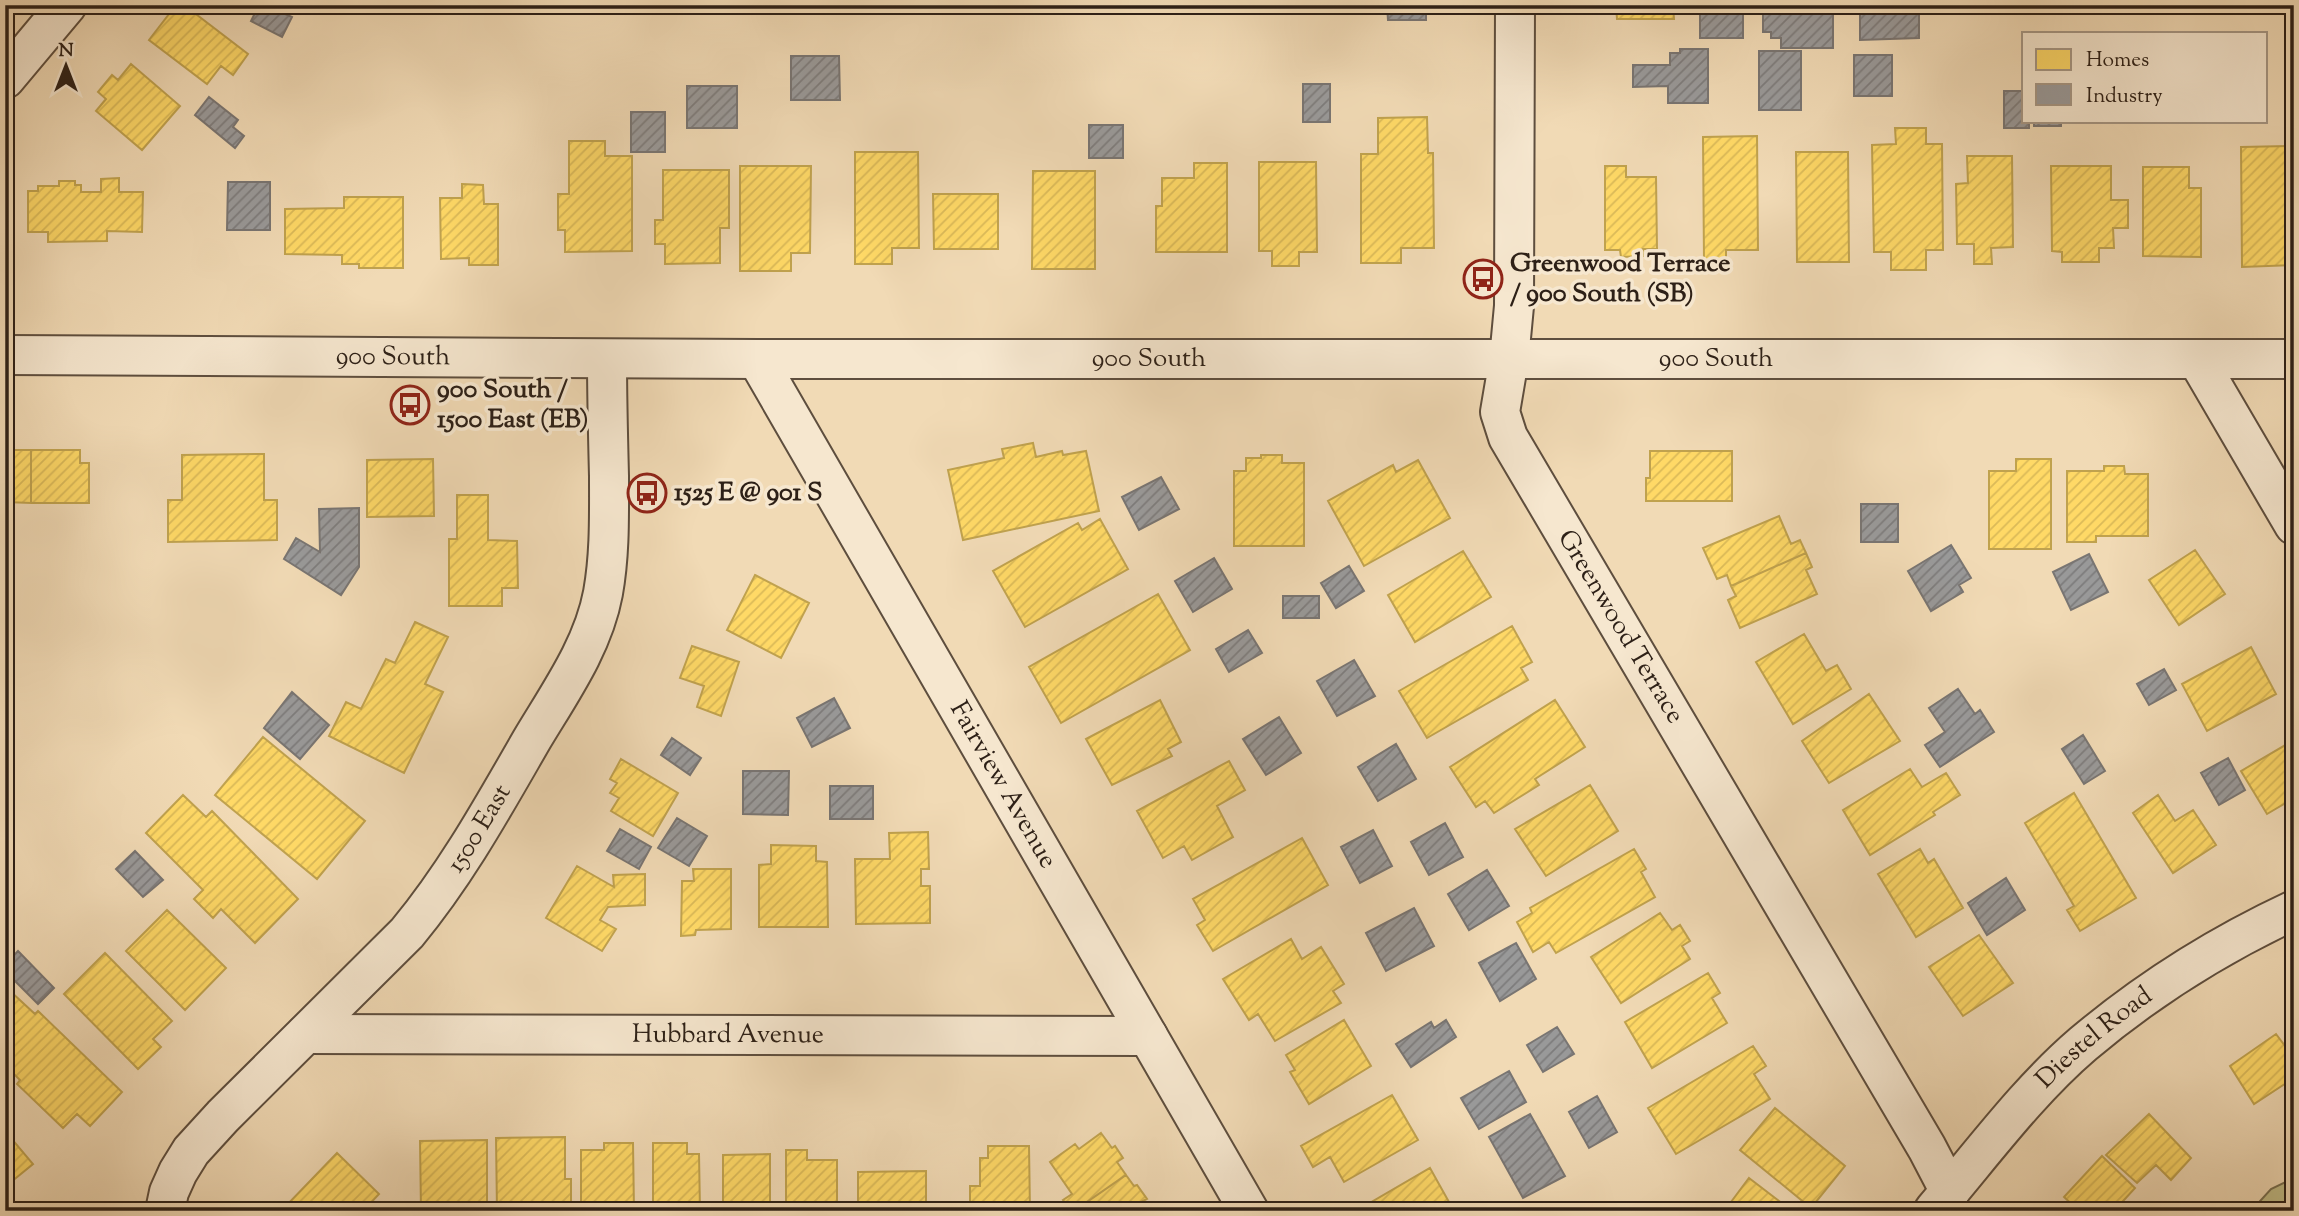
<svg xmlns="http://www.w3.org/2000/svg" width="2299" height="1216" viewBox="0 0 2299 1216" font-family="'Sorts Mill Goudy',serif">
  <defs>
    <pattern id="homes-hatch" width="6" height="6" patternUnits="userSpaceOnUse" patternTransform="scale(1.75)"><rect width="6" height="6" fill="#ffd966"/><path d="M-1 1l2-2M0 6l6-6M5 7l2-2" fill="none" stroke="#dbba58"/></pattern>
    <pattern id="industry-hatch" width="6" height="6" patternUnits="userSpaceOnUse" patternTransform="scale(1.75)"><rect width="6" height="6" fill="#999"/><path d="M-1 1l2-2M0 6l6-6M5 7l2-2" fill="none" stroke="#7d7c7c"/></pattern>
  </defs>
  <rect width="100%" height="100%" fill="#f1dab5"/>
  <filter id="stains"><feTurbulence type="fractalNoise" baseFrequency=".00286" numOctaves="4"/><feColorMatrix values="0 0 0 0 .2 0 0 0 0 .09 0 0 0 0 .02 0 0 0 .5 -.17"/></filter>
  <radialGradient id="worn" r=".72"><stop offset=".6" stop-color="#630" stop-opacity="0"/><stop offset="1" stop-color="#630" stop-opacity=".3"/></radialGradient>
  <path fill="#c1bd88" stroke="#776e50" stroke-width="2" d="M 2294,1178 L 2294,1211 L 2251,1211 L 2271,1189 Z"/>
  <path fill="url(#homes-hatch)" stroke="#c0a24e" stroke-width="2" d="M 176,5 L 184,5 L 248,54 L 233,75 L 221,66 L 207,84 L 149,40 Z
    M 1616,5 L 1673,5 L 1674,19 L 1617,19 Z
    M 131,64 L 180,106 L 142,150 L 96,111 L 106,99 L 98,92 L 112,75 L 118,80 Z
    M 1427,117 L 1428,153 L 1433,153 L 1434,248 L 1401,248 L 1401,263 L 1361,263 L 1361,154 L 1378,154 L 1378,118 Z
    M 1895,128 L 1926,128 L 1926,144 L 1942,144 L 1943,250 L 1926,250 L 1926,270 L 1891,270 L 1891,252 L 1874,252 L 1872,145 L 1896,144 Z
    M 1757,136 L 1758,250 L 1726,250 L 1726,259 L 1704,260 L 1703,137 Z
    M 569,141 L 605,141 L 605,156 L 632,156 L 632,251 L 565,252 L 565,230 L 558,230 L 558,194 L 569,194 Z
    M 2294,146 L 2294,265 L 2242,267 L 2241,147 Z
    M 855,152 L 918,152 L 919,248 L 892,248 L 892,264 L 855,264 Z
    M 1796,152 L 1848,152 L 1849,262 L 1797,262 Z
    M 1967,156 L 2012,156 L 2013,247 L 1991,248 L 1992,264 L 1974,264 L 1974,244 L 1957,244 L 1956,184 L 1968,183 Z
    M 1259,162 L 1316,162 L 1317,252 L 1299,252 L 1299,266 L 1272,266 L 1272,251 L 1259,251 Z
    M 1194,163 L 1227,163 L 1227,252 L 1156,252 L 1156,206 L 1162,206 L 1162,178 L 1194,178 Z
    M 740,166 L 811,166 L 810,253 L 791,253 L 791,271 L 740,271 Z
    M 1605,166 L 1626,166 L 1626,177 L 1656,177 L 1657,249 L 1643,249 L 1643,256 L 1621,257 L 1620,250 L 1605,250 Z
    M 2051,166 L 2111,166 L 2111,200 L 2128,200 L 2128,228 L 2113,228 L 2114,248 L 2099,248 L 2099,262 L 2062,262 L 2062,252 L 2052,251 Z
    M 2143,167 L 2189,167 L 2189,188 L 2201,188 L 2201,257 L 2143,256 Z
    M 663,170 L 729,170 L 729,228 L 720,228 L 720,263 L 665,264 L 665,244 L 655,244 L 655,220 L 663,220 Z
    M 1033,171 L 1095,171 L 1095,269 L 1032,269 Z
    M 119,178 L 119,192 L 143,192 L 142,232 L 107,231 L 107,241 L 48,242 L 48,232 L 28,232 L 28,191 L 38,191 L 38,186 L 59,186 L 59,181 L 75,181 L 75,185 L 81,185 L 81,192 L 101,192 L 101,179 Z
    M 462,184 L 483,185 L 484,204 L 498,204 L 498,265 L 469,265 L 469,258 L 441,259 L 440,198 L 462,198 Z
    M 933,194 L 998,194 L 998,249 L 934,249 Z
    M 344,197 L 403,197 L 403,268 L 359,268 L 359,264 L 342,264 L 342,255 L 285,254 L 285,209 L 344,208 Z
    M 1033,443 L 1036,457 L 1062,451 L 1063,455 L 1086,451 L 1099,511 L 963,540 L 948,470 L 1004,458 L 1002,449 Z
    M 5,450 L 31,450 L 31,503 L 5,502 Z
    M 31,450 L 80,450 L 80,463 L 89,463 L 89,503 L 31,503 Z
    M 1650,451 L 1732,451 L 1732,501 L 1646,501 L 1646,478 L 1650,478 Z
    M 264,454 L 264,500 L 277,500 L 277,540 L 168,542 L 168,500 L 182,500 L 182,455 Z
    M 1261,455 L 1282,455 L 1282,463 L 1304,463 L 1304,546 L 1234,546 L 1234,471 L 1246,471 L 1246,458 L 1261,458 Z
    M 433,459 L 434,516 L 367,517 L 367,460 Z
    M 2016,459 L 2051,459 L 2051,549 L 1989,549 L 1989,471 L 2016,471 Z
    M 1418,460 L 1450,518 L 1364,566 L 1328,501 L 1393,465 L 1396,472 Z
    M 2104,466 L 2124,466 L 2125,474 L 2148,474 L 2148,536 L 2096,536 L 2096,542 L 2067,542 L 2067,471 L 2104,471 Z
    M 457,495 L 488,495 L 488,540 L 517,541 L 518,588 L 502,588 L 502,606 L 449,606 L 449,539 L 457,539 Z
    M 1779,516 L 1791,544 L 1800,540 L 1806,553 L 1731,586 L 1727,575 L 1717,579 L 1703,548 Z
    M 1100,519 L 1128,569 L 1025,627 L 993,571 L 1078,523 L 1082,530 Z
    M 2195,550 L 2225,594 L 2179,625 L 2149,580 Z
    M 1463,551 L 1491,597 L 1415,642 L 1388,595 Z
    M 1806,553 L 1812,567 L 1806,570 L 1817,594 L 1740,628 L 1728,600 L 1736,596 L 1731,586 Z
    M 755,575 L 809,603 L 781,658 L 727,630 Z
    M 1158,594 L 1190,650 L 1061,723 L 1029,667 Z
    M 415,622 L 448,637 L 425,684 L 443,692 L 404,773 L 329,736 L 346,702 L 361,709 L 386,659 L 395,663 Z
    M 1512,626 L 1532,662 L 1521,668 L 1528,680 L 1427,738 L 1399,691 Z
    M 1804,634 L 1826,671 L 1837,665 L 1851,689 L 1793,724 L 1756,662 Z
    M 692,646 L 739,662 L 721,716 L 697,707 L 704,686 L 680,678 Z
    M 2251,647 L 2276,694 L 2207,731 L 2182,684 Z
    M 1869,694 L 1900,741 L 1829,783 L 1802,741 Z
    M 1160,700 L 1181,742 L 1168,749 L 1172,756 L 1112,785 L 1086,739 Z
    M 1555,700 L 1585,747 L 1535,779 L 1539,785 L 1494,813 L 1485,801 L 1476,807 L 1450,767 Z
    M 263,737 L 365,821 L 317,879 L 215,795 Z
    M 2294,740 L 2294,809 L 2289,801 L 2267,814 L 2241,771 Z
    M 621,759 L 678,793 L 653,836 L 611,811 L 619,798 L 610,793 L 617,783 L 610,779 Z
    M 1229,761 L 1245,790 L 1217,806 L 1233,837 L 1192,860 L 1184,846 L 1163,858 L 1137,811 Z
    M 1910,769 L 1922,787 L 1946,773 L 1960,795 L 1933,812 L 1935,815 L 1870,855 L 1843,810 Z
    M 1590,785 L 1618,831 L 1546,876 L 1515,829 Z
    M 2074,793 L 2136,898 L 2080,931 L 2067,910 L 2074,906 L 2025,823 Z
    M 183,795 L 206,817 L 212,811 L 298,899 L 255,943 L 221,909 L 213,918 L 194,899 L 203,890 L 146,833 Z
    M 2158,795 L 2175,821 L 2193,810 L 2216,845 L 2173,873 L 2133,813 Z
    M 928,832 L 929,869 L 921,869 L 921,886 L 930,886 L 930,923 L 856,924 L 855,859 L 890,859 L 889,833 Z
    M 1302,838 L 1328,885 L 1213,951 L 1197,925 L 1205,920 L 1193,899 Z
    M 771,845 L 816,846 L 816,861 L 827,862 L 828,927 L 759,927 L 759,865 L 771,864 Z
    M 1634,849 L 1646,869 L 1641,872 L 1655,897 L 1556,953 L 1549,942 L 1533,952 L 1517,922 L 1532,913 L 1530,908 Z
    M 1920,849 L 1928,863 L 1934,859 L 1963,908 L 1916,937 L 1878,874 Z
    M 577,866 L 614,887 L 613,875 L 645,874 L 645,905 L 608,907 L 600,920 L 616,929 L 602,951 L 546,918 Z
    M 693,869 L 731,869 L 731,929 L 696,930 L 695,935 L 681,936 L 682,881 L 694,881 Z
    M 167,910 L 226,968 L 185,1010 L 126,951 Z
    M 1660,913 L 1672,930 L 1680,925 L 1690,941 L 1682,946 L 1690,959 L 1621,1003 L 1591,957 Z
    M 1979,935 L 2013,983 L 1963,1016 L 1929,967 Z
    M 1291,939 L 1302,959 L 1321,947 L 1344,984 L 1333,991 L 1341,1003 L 1275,1041 L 1258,1014 L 1249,1020 L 1223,979 Z
    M 105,953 L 172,1021 L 153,1039 L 161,1047 L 138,1069 L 64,994 Z
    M 1708,973 L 1720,993 L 1712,998 L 1727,1023 L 1652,1068 L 1625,1022 Z
    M 9,990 L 35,1014 L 38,1011 L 122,1092 L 90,1126 L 77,1114 L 63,1128 L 17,1084 L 20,1080 L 5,1065 L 5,994 Z
    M 1344,1020 L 1371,1066 L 1309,1104 L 1290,1072 L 1295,1070 L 1286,1055 Z
    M 2276,1034 L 2294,1058 L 2289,1063 L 2294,1070 L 2294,1078 L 2254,1104 L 2230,1066 Z
    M 1753,1046 L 1766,1066 L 1754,1074 L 1770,1099 L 1676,1154 L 1648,1108 Z
    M 1392,1095 L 1418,1140 L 1344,1182 L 1330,1157 L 1313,1167 L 1301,1146 Z
    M 1775,1108 L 1845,1166 L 1811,1208 L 1740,1150 Z
    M 2149,1114 L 2191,1158 L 2171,1180 L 2156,1165 L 2137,1183 L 2106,1155 Z
    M 5,1131 L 33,1164 L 5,1187 Z
    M 1101,1133 L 1112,1148 L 1115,1146 L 1123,1158 L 1117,1162 L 1126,1175 L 1074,1211 L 1071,1211 L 1063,1200 L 1072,1194 L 1050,1162 L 1075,1144 L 1079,1149 Z
    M 565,1137 L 565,1179 L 571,1179 L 571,1211 L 497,1211 L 496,1138 Z
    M 487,1140 L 487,1211 L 421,1211 L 420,1141 Z
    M 604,1143 L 633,1143 L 634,1211 L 581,1211 L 581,1150 L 604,1150 Z
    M 653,1143 L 687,1143 L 687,1154 L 699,1154 L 700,1211 L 653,1211 Z
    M 988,1146 L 1029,1146 L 1030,1211 L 970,1211 L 970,1186 L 980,1186 L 980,1158 L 988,1158 Z
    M 786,1150 L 807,1150 L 807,1160 L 837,1160 L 837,1211 L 786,1211 Z
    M 337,1153 L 379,1194 L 363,1211 L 287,1211 L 284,1208 Z
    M 770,1154 L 770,1211 L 723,1211 L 723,1155 Z
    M 2102,1156 L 2135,1188 L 2114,1211 L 2079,1211 L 2064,1197 Z
    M 1430,1168 L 1454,1211 L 1356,1211 Z
    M 926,1171 L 926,1211 L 858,1211 L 858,1172 Z
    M 1126,1175 L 1134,1186 L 1137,1185 L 1147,1199 L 1141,1202 L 1147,1211 L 1074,1211 Z
    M 1749,1178 L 1792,1211 L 1734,1211 L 1728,1206 Z"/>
  <path fill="url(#industry-hatch)" stroke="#797572" stroke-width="2" d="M 259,5 L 265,5 L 292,17 L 282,37 L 251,21 Z
    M 1387,5 L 1426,5 L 1426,20 L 1388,20 Z
    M 1763,5 L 1833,5 L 1833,48 L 1781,48 L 1781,38 L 1771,38 L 1771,32 L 1763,32 Z
    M 1860,5 L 1919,5 L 1919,38 L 1860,40 Z
    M 1700,14 L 1743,14 L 1743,38 L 1700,38 Z
    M 1680,49 L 1708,49 L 1708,103 L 1668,103 L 1668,86 L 1633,87 L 1633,65 L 1670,65 L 1670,53 L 1680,53 Z
    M 1759,51 L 1801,51 L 1801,110 L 1759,110 Z
    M 1854,55 L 1892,55 L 1892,96 L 1854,96 Z
    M 791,56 L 839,56 L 840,100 L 791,100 Z
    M 1303,84 L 1330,84 L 1330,122 L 1303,122 Z
    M 687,86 L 737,86 L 737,128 L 687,128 Z
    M 2004,91 L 2024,91 L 2024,121 L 2029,121 L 2029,128 L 2004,128 Z
    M 209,97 L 238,120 L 233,127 L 244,136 L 235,148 L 195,115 Z
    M 631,112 L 665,112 L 665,152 L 631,152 Z
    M 2034,121 L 2061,121 L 2061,126 L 2034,126 Z
    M 1089,125 L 1123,125 L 1123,158 L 1089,158 Z
    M 228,182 L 270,182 L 270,230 L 227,230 Z
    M 1161,477 L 1179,509 L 1139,530 L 1122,497 Z
    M 1861,504 L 1898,504 L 1898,542 L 1861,542 Z
    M 359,508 L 359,567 L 341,595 L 284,559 L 296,538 L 320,552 L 319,509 Z
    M 1951,545 L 1971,578 L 1959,585 L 1963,592 L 1931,611 L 1908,571 Z
    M 2089,554 L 2108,592 L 2071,610 L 2053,572 Z
    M 1214,558 L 1232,589 L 1193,612 L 1175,581 Z
    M 1349,566 L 1364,591 L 1336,608 L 1321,583 Z
    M 1283,596 L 1319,596 L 1319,618 L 1283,618 Z
    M 1248,630 L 1262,653 L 1229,672 L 1216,649 Z
    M 1354,660 L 1375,696 L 1337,716 L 1317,681 Z
    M 2164,669 L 2176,690 L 2149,705 L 2137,684 Z
    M 1958,689 L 1975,714 L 1980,710 L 1994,732 L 1940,767 L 1925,745 L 1945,732 L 1929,708 Z
    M 292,692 L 329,725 L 300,759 L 264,728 Z
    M 834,698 L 850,728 L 812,747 L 797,718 Z
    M 1279,717 L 1301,753 L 1266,775 L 1243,739 Z
    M 2083,735 L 2105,771 L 2084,784 L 2062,749 Z
    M 672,738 L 701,758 L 690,775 L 661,755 Z
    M 1396,744 L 1416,779 L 1378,801 L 1358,767 Z
    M 2228,758 L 2245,790 L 2219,805 L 2201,773 Z
    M 743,771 L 789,771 L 788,815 L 743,814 Z
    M 830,786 L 873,786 L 873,819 L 830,819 Z
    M 677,818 L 707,836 L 689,866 L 658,848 Z
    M 1445,823 L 1463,857 L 1429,875 L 1411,842 Z
    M 620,829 L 651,847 L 639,869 L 607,851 Z
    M 1373,830 L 1392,866 L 1360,883 L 1341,847 Z
    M 135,851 L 163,880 L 143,897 L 116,869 Z
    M 1487,870 L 1509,906 L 1469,930 L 1448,894 Z
    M 2006,878 L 2025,910 L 1987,935 L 1968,903 Z
    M 1414,908 L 1434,946 L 1386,971 L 1366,933 Z
    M 1516,943 L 1536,979 L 1500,1001 L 1479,963 Z
    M 18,951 L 54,988 L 38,1004 L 5,971 L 5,965 Z
    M 1446,1020 L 1456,1037 L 1411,1067 L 1396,1044 L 1431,1022 L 1434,1028 Z
    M 1557,1027 L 1574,1054 L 1543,1072 L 1527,1045 Z
    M 1509,1071 L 1526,1102 L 1479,1129 L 1461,1098 Z
    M 1597,1096 L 1617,1132 L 1589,1148 L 1569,1112 Z
    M 1530,1114 L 1565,1176 L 1523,1198 L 1489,1137 Z"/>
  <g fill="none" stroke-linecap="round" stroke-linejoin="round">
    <defs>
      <g id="minor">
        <path d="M 5,79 L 67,5"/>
        <path id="s1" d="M 757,359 L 1249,1211"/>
        <path d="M 2197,359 L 2294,525"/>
        <path id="s2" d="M 306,1034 L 1148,1036"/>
        <path id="s3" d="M 1950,1192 L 1927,1148 L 1508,437 L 1500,412 L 1509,359 L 2294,359"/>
        <path id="s4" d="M 1934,1210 C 1982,1154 2027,1092 2083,1044 C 2147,990 2219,945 2294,910"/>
      </g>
      <g id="tertiary">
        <path id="s5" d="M 5,355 L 757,359 L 1509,359 L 1514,306 L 1515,5"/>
        <path id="s6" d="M 165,1211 L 169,1192 L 178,1172 L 191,1151 L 223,1116 L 407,933 C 456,874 493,807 531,741 C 559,694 593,647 603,593 C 610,554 609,515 609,476 C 608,437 607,398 607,359"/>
      </g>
    </defs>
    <use href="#minor" stroke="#5e4e3e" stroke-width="42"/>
    <use href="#tertiary" stroke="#5e4e3e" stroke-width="42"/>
    <use href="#minor" stroke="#f6e7cf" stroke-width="38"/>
    <use href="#tertiary" stroke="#f6e7cf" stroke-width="38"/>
  </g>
  <defs>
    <symbol id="bus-ring" viewBox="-11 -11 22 22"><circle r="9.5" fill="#f6e7cf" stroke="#8f2418" stroke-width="1.5"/><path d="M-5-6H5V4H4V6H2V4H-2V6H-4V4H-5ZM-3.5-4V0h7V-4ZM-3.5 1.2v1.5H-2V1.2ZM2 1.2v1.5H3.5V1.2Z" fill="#8f2418"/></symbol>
  </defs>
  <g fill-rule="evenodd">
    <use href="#bus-ring" x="1461" y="257" width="44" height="44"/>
    <use href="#bus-ring" x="388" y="383" width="44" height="44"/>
    <use href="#bus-ring" x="625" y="471" width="44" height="44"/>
  </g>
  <g text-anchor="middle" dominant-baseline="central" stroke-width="7" stroke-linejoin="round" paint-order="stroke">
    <g font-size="26" font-weight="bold" fill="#2d2017" stroke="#f6e7cf" text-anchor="start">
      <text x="1510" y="264">Greenwood Terrace<tspan x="1510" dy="30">/ 900 South (SB)</tspan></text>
      <text x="437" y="390">900 South /<tspan x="437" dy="30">1500 East (EB)</tspan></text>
      <text x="674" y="493">1525 E @ 901 S</text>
    </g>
    <g font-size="26" fill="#2d2017" stroke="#f6e7cf">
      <text stroke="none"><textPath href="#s5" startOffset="388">900 South</textPath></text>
      <text stroke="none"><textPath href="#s5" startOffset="1144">900 South</textPath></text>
      <text stroke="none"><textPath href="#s3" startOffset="1162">900 South</textPath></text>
      <text transform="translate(1620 627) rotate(59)">Greenwood Terrace</text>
      <text stroke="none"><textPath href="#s1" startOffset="492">Fairview Avenue</textPath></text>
      <text stroke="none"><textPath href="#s6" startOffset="500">1500 East</textPath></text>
      <text stroke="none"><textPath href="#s2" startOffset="422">Hubbard Avenue</textPath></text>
      <text stroke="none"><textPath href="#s4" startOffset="236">Diestel Road</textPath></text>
    </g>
  </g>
  <rect width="2299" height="1216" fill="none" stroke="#f1dab5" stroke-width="28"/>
  <rect x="7" y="7" width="2285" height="1202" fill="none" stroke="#2d2017" stroke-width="3.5"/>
  <rect x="14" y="14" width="2271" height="1188" fill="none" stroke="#2d2017" stroke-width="2"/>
  <rect x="2022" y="32" width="245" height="91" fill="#f6e7cf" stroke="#a69785" stroke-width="2"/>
  <rect x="2036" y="49" width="35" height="21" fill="#ffd966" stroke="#a69785" stroke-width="2"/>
  <text x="2086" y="66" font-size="21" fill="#2d2017">Homes</text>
  <rect x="2036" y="84" width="35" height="21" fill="#999999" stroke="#a69785" stroke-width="2"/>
  <text x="2086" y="102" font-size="21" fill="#2d2017">Industry</text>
  <g transform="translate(66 66)" stroke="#f6e7cf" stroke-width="5" paint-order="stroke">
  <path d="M0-5L12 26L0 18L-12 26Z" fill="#2d2017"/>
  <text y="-10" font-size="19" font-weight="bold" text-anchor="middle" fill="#2d2017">N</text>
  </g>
  <rect width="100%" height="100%" filter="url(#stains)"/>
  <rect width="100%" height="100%" fill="url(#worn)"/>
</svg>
